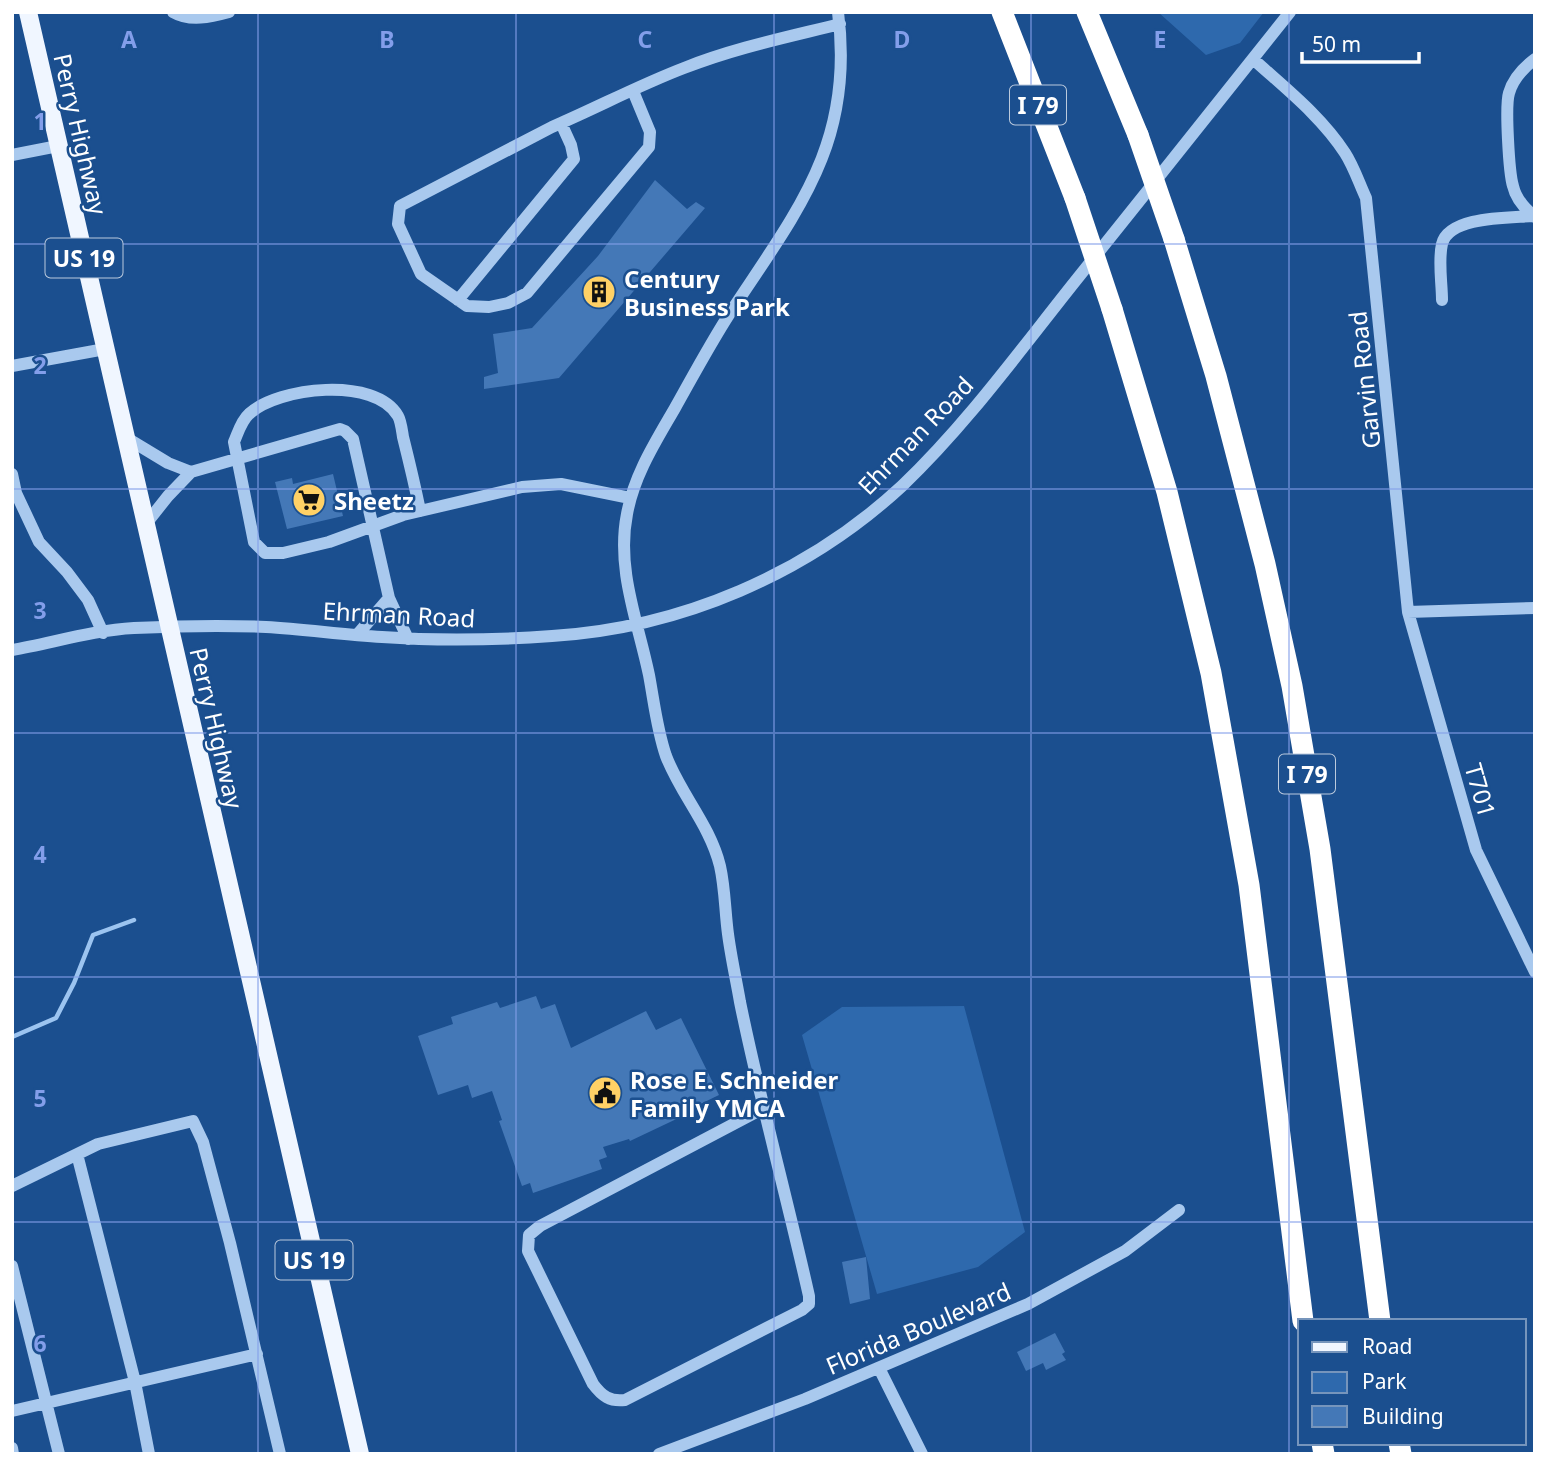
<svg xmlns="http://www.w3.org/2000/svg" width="1547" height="1466" viewBox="0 0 1547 1466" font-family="'Noto Sans',sans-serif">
  <rect width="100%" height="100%" fill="#1b4f8f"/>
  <path fill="#2e69ad" d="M 1158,12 L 1264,12 L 1240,43 L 1206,55 Z
    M 964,1006 L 1025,1232 L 978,1267 L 877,1294 L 802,1035 L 842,1007 Z"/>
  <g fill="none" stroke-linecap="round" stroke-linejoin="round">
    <path stroke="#9cc4f0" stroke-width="4.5" d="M 12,1037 L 56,1018 L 74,983 L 93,935 L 134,920"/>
  </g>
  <path fill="#4478b7" d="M 655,180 L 687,209 L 696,202 L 705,208 L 559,378 L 484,389 L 484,377 L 498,373 L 493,334 L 532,328 L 598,256 Z
    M 333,474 L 343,516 L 287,529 L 275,482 L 292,478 L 293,484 Z
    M 536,996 L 541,1009 L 555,1004 L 571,1048 L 646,1011 L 656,1030 L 681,1018 L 719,1095 L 686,1111 L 687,1114 L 630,1141 L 629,1139 L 603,1147 L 607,1157 L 599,1160 L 602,1169 L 533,1193 L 530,1183 L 522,1186 L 499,1121 L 502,1120 L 492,1091 L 472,1098 L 468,1085 L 438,1095 L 418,1036 L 453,1024 L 451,1017 L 497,1002 L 500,1008 Z
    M 866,1257 L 870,1299 L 850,1304 L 842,1262 Z
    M 1055,1333 L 1065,1352 L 1062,1354 L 1066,1360 L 1046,1370 L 1043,1363 L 1026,1371 L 1017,1352 Z"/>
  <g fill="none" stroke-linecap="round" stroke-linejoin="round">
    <path stroke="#a9c9ee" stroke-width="12" d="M 173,12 C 190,22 211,17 229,12
      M 1253,59 C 1285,88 1321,116 1345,153 C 1354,167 1359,183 1366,198 L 1408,612 L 1476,850 L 1535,972
      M 1535,59 C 1523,68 1513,79 1509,93 C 1505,106 1509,173 1513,186 C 1516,199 1525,209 1535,217
      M 633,91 L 650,132 L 649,147 L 527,293 L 508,303 L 489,307 L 467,306 L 421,274 L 398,224 L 400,206 L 552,127 L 561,123 C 602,105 642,84 684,68 C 734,48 788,37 840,24
      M 12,155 L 58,146
      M 458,300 L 574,159 L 571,145 L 561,123
      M 1442,300 C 1442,283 1438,261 1442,244 C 1449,216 1509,218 1533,216
      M 12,366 L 105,349
      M 125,437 L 168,463 L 191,472 L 168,496 L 145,525
      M 191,472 L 340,429 L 345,431 L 353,439 L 389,598 L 408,639
      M 12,474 L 16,493 L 39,542 L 67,572 L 88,600 L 103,633
      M 420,511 C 415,486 409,461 403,437 C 402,431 401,421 398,416 C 375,376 278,387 249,414 C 241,421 238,433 234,442 L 254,542 L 265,553 L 283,553 L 329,542 L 403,515 L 522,487 L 561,484 L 630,498
      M 1408,612 L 1535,608
      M 357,635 L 389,598
      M 12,650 C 52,643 94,630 134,628 C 178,626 223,625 266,627 C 305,629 343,635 382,637 C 439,641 496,640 552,636 C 681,628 807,574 902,486 C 967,424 1021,349 1077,279 C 1148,190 1219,102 1290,12
      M 764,1108 L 540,1226 L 529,1235 L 528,1251 L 593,1384 C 602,1396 610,1402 625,1400 L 802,1310 L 809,1304 L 809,1296 C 787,1198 760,1100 740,1002 C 736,979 731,957 728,934 C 725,912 725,888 720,866 C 710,825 681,795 666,756 C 657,730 654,702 649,675 C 638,622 616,569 627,514 C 634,475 656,441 675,408 C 693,376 710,344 730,313 C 797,211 855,143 838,12
      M 77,1154 L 135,1382 L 149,1454
      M 12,1186 L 98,1144 L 193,1121 L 203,1142 L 230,1243 L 280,1454
      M 12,1266 L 59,1454
      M 879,1368 L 922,1454
      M 12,1411 L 257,1354
      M 12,1448 L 13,1454
      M 659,1454 L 805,1399 L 1028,1304 L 1125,1251 L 1179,1210"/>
    <path stroke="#f0f6ff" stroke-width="18" d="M 28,12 L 360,1454"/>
    <path stroke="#fff" stroke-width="21" d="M 1002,12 L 1075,198
      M 1087,12 L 1138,135
      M 1174,239 L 1216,376 L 1265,564 L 1292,686 L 1320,849 L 1380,1321
      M 1112,309 L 1167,492 L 1211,673 L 1249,885 L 1303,1321
      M 1322,1443 L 1324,1454
      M 1399,1443 L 1401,1454"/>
    <path stroke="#fff" stroke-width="21" d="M 1138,135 L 1174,239
      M 1075,198 L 1112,309"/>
  </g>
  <path fill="none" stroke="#839eea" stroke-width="2" stroke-opacity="0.55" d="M 258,12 L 258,1454M 516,12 L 516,1454M 774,12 L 774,1454M 1031,12 L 1031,1454M 1289,12 L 1289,1454M 12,244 L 1535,244M 12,489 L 1535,489M 12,733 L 1535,733M 12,977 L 1535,977M 12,1222 L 1535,1222"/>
  <defs>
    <symbol id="building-disc" viewBox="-11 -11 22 22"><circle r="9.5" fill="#ffd166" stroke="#1b4f8f"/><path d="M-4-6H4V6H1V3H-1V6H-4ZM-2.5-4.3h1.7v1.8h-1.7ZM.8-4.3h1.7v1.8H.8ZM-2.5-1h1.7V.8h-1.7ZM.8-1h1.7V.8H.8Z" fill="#111"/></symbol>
    <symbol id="supermarket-disc" viewBox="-11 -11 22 22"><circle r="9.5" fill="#ffd166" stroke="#1b4f8f"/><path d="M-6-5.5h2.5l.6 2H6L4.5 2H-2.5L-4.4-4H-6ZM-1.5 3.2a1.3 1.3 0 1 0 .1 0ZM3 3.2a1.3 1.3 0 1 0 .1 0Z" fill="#111"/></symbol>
    <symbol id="civic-disc" viewBox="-11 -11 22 22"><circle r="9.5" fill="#ffd166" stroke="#1b4f8f"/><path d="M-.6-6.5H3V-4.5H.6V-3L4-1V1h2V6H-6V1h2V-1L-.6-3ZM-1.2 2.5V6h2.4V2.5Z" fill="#111"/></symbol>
  </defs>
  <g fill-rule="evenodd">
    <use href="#building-disc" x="580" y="273" width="38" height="38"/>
    <use href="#supermarket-disc" x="290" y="481" width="38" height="38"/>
    <use href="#civic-disc" x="586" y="1074" width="38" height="38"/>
  </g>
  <g text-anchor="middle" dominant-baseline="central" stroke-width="5" stroke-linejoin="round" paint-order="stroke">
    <g fill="#1b4f8f" stroke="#bbcadd" stroke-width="2">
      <rect x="1010" y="85.5" width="56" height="39" rx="5"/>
      <rect x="45.5" y="238.5" width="77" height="39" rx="5"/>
      <rect x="1279" y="754.5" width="56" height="39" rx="5"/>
      <rect x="275.5" y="1240.5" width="77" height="39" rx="5"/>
    </g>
    <g font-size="23" font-weight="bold" fill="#fff">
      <text x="1038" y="105">I 79</text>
      <text x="84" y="258">US 19</text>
      <text x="1307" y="774">I 79</text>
      <text x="314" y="1260">US 19</text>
    </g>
    <g font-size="24" fill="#fff" stroke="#1b4f8f">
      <text transform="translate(81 134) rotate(77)">Perry Highway</text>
      <text transform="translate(1364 380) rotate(-96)">Garvin Road</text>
      <text transform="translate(915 435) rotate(-46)">Ehrman Road</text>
      <text transform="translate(399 614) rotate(3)">Ehrman Road</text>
      <text transform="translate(217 728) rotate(77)">Perry Highway</text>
      <text transform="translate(1481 790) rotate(74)">T701</text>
      <text transform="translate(918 1328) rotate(-23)">Florida Boulevard</text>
    </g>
    <g font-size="24" font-weight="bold" fill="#fff" stroke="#1b4f8f" text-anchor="start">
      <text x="624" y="278">Century<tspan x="624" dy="28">Business Park</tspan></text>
      <text x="334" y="500">Sheetz</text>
      <text x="630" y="1079">Rose E. Schneider<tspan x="630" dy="28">Family YMCA</tspan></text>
    </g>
  </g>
  <g font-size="23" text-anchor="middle" font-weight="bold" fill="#839eea" stroke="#1b4f8f" stroke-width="5" stroke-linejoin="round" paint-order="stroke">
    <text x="129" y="48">A</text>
    <text x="387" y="48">B</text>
    <text x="645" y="48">C</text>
    <text x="902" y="48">D</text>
    <text x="1160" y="48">E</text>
    <text x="40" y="130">1</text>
    <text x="40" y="374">2</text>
    <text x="40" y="619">3</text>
    <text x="40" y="863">4</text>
    <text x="40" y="1107">5</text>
    <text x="40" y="1352">6</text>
  </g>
  <rect width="1547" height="1466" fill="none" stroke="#ffffff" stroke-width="28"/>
  <rect x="1298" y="1319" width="228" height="126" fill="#1b4f8f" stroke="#7695bc" stroke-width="2"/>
  <rect x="1312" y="1342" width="35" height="10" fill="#f0f6ff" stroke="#7695bc" stroke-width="2"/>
  <text x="1362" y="1354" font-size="21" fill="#ffffff">Road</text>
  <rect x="1312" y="1372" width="35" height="21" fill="#2e69ad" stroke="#7695bc" stroke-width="2"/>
  <text x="1362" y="1389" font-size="21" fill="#ffffff">Park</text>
  <rect x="1312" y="1406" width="35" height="21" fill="#4478b7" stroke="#7695bc" stroke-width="2"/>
  <text x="1362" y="1424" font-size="21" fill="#ffffff">Building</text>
  <path d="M1302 52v10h117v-10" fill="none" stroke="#ffffff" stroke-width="3.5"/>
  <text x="1312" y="52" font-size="21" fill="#ffffff" stroke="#1b4f8f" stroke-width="5" paint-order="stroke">50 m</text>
</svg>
